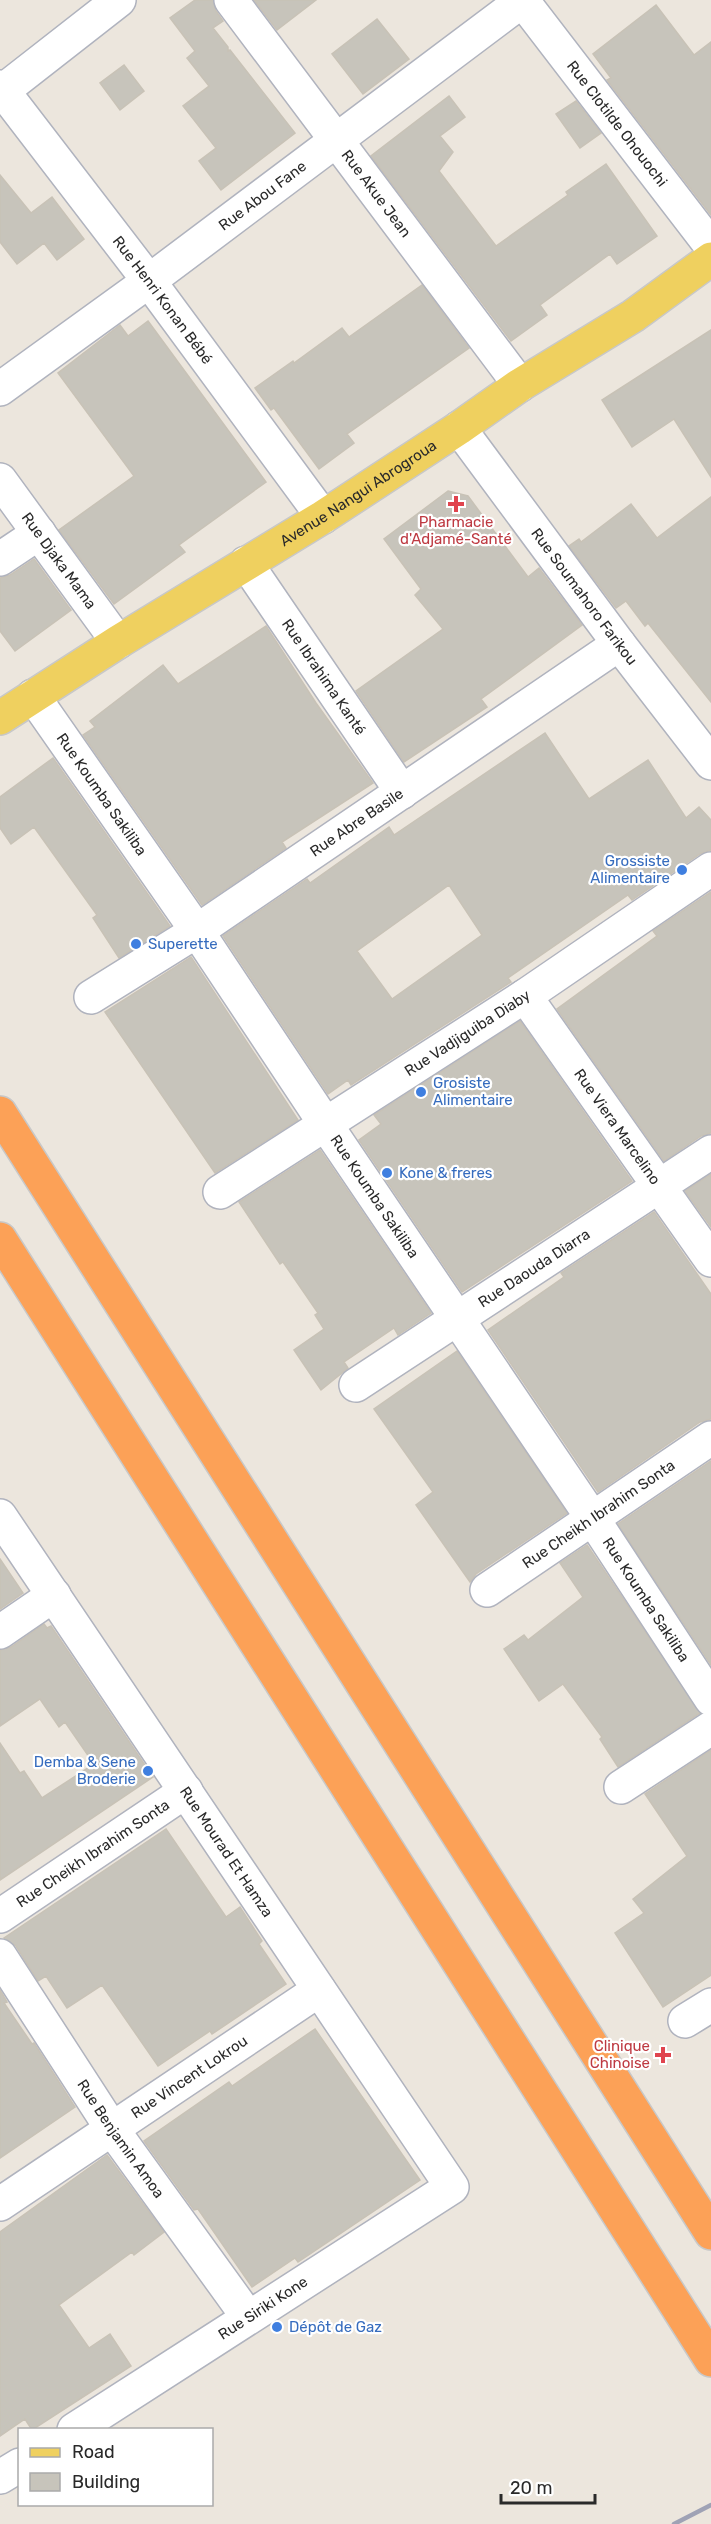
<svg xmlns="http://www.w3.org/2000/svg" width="711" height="2524" viewBox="0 0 711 2524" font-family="Rubik,sans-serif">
  <rect width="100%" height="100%" fill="#ece6dd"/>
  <path fill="#c7c4bb" stroke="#c8c2b6" stroke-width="1.5" fill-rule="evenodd" d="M 195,0 L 213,0 L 216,11 L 223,21 L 213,28 L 228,47 L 228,51 L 230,50 L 295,133 L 221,190 L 199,161 L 216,148 L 183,106 L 209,86 L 187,58 L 195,51 L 170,18 Z
    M 254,0 L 316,0 L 277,30 Z
    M 656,5 L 694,55 L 711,42 L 711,215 L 607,80 L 611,78 L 593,54 Z
    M 377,19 L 409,59 L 363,94 L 332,54 Z
    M 124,65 L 144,91 L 120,110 L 100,83 Z
    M 449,96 L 465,117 L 440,136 L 453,152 L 439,171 L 496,246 L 568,195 L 566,192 L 606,164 L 657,236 L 617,264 L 610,254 L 540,305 L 547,315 L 511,341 L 371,156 Z
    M 576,101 L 601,133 L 580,148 L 556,114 Z
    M 0,175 L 31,213 L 52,197 L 84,239 L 57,260 L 44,243 L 17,264 L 0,242 Z
    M 422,285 L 469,348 L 347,434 L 354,443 L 319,469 L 274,408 L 271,410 L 255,388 L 293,361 L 294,363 L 342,328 L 349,337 Z
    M 148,321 L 266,482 L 179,545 L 185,552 L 114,604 L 59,530 L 134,476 L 58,373 L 120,325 L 128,336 Z
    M 711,330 L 711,477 L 674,419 L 632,447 L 602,400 Z
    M 448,491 L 468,496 L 528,577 L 539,568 L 582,625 L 481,699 L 487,707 L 404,762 L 356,691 L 443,629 L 415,595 L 421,589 L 384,539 Z
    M 711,497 L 711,702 L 648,623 L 645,626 L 626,601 L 616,608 L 569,546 L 579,539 L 581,542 L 631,504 L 657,538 Z
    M 34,559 L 71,610 L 15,651 L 0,631 L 0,578 L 10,575 Z
    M 266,626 L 316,703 L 373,783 L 282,842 L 286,848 L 202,905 L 83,735 L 95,727 L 90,721 L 163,665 L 178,684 Z
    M 545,733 L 589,799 L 648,760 L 686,818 L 699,807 L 711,820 L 711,850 L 700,854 L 632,900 L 628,895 L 508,978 L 511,982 L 351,1085 L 348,1080 L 328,1094 L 223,936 L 307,879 L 310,883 L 389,827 L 394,835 ZM 449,885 L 482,935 L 392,999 L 357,951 Z
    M 53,758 L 170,926 L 119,958 L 93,918 L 97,915 L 34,827 L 11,844 L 0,828 L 0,797 Z
    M 711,892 L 711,1133 L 701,1136 L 664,1161 L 557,1009 L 657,936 L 653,931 Z
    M 191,957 L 298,1120 L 215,1173 L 105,1012 Z
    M 520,1021 L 632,1181 L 462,1292 L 359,1140 L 381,1124 L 374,1115 Z
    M 320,1150 L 431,1313 L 398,1335 L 394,1328 L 344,1362 L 348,1368 L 321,1390 L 294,1350 L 324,1329 L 315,1315 L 318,1313 L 283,1262 L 280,1264 L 239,1202 Z
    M 711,1174 L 711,1227 L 685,1191 Z
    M 654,1212 L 711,1294 L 711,1419 L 700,1422 L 598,1492 L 488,1330 L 564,1277 L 561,1273 Z
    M 457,1351 L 567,1513 L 476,1574 L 470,1582 L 416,1505 L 433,1492 L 374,1409 Z
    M 711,1461 L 711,1665 L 618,1524 Z
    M 587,1545 L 700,1713 L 618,1767 L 600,1739 L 602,1737 L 563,1684 L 539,1701 L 504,1649 L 524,1635 L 528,1640 L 583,1597 L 560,1563 Z
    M 0,1559 L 23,1593 L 0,1609 Z
    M 44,1624 L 47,1628 L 51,1626 L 153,1777 L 0,1880 L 0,1743 L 20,1773 L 24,1771 L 42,1798 L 94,1764 L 65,1722 L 59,1727 L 40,1699 L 0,1726 L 0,1650 L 11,1647 Z
    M 711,1750 L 711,1975 L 663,2007 L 615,1933 L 644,1913 L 633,1899 L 687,1856 L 645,1794 Z
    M 166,1829 L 226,1917 L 240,1907 L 262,1941 L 259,1944 L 286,1984 L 212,2034 L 210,2031 L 158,2066 L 102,1985 L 67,2008 L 46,1976 L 38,1981 L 16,1946 L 4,1938 Z
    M 0,1990 L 7,2002 L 4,2003 L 32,2044 L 34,2043 L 75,2107 L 0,2158 Z
    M 315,2029 L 420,2180 L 298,2262 L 295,2258 L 252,2287 L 198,2209 L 194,2210 L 144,2141 L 229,2082 L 232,2086 Z
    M 107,2155 L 164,2232 L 134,2255 L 132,2252 L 59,2305 L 89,2348 L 110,2334 L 131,2366 L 32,2430 L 25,2419 L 0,2436 L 0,2232 Z"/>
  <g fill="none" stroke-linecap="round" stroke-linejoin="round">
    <defs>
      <g id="minor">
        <path id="s1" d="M 231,0 L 520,385"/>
        <path id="s2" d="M 522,0 L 711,246"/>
        <path id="s3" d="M 0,87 L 149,281 L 323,517"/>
        <path d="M 0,93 L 119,0"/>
        <path id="s4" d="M 0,389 L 149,281 L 523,0"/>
        <path id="s5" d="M 459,428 L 619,644 L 711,763"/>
        <path id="s6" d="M 0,480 L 118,642"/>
        <path d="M 0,559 L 39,533"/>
        <path id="s7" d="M 246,563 L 402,792"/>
        <path id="s8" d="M 33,696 L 197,931 L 326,1125 L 593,1519 L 711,1699"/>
        <path id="s9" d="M 525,996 L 711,1260"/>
        <path id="s10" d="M 91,997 L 197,931 L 619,644"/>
        <path id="s11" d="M 220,1192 L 525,996 L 711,869"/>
        <path id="s12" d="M 356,1385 L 711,1152"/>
        <path id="s13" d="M 0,1516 L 452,2187 L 74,2430"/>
        <path id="s14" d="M 487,1590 L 711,1438"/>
        <path d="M 0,1632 L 54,1595"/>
        <path d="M 621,1787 L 711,1728"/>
        <path id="s15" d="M 0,1916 L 186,1791"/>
        <path id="s16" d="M 0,1956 L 112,2129 L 248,2317"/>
        <path d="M 685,2021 L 711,2005"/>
        <path id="s17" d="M 0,2204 L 319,1990"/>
        <path d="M 0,2477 L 20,2465"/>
      </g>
      <g id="major">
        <path id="s18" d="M 0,718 L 118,642 L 323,517 L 459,428 L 520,385 L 633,316 L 711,259"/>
      </g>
      <path id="highway" d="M 0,1113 L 711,2233
        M 0,1239 L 711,2360"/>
    </defs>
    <use href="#minor" stroke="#b0b3be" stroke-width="36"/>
    <use href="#major" stroke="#c8c8c8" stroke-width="36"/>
    <use href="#highway" stroke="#c8c8c8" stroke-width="36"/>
    <use href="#minor" stroke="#fff" stroke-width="33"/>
    <use href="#major" stroke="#efd05f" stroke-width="33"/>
    <use href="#highway" stroke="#fca157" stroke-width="33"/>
    <path stroke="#9fa2b5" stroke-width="4.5" d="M 674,2524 L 711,2505"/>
  </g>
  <g fill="#e0444e" stroke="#fff" stroke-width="2">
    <path d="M453 495h6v6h6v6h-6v6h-6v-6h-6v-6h6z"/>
    <path d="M660 2046h6v6h6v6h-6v6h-6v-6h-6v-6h6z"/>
  </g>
  <g fill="#3f7fe0" stroke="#fff" stroke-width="2">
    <circle cx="682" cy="870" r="6"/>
    <circle cx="136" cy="944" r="6"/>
    <circle cx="421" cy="1092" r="6"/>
    <circle cx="387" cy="1173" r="6"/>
    <circle cx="148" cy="1771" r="6"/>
    <circle cx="277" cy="2327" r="6"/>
  </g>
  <g text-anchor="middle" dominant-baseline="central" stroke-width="4.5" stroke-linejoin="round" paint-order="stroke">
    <g font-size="15" fill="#2a2a2a" stroke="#fff">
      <text stroke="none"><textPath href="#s2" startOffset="156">Rue Clotilde Ohouochi</textPath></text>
      <text stroke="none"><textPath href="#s1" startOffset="242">Rue Akue Jean</textPath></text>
      <text stroke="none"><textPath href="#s4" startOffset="326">Rue Abou Fane</textPath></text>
      <text stroke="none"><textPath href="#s3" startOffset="268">Rue Henri Konan Bébé</textPath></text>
      <text stroke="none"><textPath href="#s18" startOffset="423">Avenue Nangui Abrogroua</textPath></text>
      <text stroke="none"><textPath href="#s6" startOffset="100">Rue Djaka Mama</textPath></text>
      <text stroke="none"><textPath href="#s5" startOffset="210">Rue Soumahoro Farikou</textPath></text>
      <text stroke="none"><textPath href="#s7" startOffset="138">Rue Ibrahima Kanté</textPath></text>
      <text stroke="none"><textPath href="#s8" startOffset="120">Rue Koumba Sakiliba</textPath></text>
      <text stroke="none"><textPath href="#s10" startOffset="318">Rue Abre Basile</textPath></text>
      <text stroke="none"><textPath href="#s11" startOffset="294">Rue Vadjiguiba Diaby</textPath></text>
      <text stroke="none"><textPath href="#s9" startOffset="160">Rue Viera Marcelino</textPath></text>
      <text stroke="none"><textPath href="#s8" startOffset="606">Rue Koumba Sakiliba</textPath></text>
      <text stroke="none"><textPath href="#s12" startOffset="213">Rue Daouda Diarra</textPath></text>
      <text stroke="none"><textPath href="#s14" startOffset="135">Rue Cheikh Ibrahim Sonta</textPath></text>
      <text stroke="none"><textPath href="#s8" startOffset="1092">Rue Koumba Sakiliba</textPath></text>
      <text stroke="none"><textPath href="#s13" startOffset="405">Rue Mourad Et Hamza</textPath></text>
      <text stroke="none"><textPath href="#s15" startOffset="112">Rue Cheikh Ibrahim Sonta</textPath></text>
      <text stroke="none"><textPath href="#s17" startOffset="228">Rue Vincent Lokrou</textPath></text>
      <text stroke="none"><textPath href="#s16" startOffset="219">Rue Benjamin Amoa</textPath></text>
      <text transform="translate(263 2308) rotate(-33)">Rue Siriki Kone</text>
    </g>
    <g font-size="15" fill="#be3a42" stroke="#fff">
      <text x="456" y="522">Pharmacie<tspan x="456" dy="17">d'Adjamé-Santé</tspan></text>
      <text x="650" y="2046" text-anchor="end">Clinique<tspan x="650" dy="17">Chinoise</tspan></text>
    </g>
    <g font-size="15" fill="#366cbe" stroke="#fff" text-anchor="start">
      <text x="670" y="861" text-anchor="end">Grossiste<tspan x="670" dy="17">Alimentaire</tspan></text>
      <text x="148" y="944">Superette</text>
      <text x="433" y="1083">Grosiste<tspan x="433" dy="17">Alimentaire</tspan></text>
      <text x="399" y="1173">Kone &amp; freres</text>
      <text x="136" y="1762" text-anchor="end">Demba &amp; Sene<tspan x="136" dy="17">Broderie</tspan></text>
      <text x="289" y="2327">Dépôt de Gaz</text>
    </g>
  </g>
  <rect x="18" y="2428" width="195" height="78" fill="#ffffff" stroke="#aaaaaa" stroke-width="1.5"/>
  <rect x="30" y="2448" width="30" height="9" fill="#efd05f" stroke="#aaaaaa" stroke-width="1.5"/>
  <text x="72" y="2458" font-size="18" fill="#2a2a2a">Road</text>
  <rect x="30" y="2473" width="30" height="18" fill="#c7c4bb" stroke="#aaaaaa" stroke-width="1.5"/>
  <text x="72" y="2488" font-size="18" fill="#2a2a2a">Building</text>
  <path d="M501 2494v9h94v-9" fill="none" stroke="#2a2a2a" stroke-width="3"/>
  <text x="510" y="2494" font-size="18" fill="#2a2a2a" stroke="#ffffff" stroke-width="4.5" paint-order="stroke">20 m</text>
</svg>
